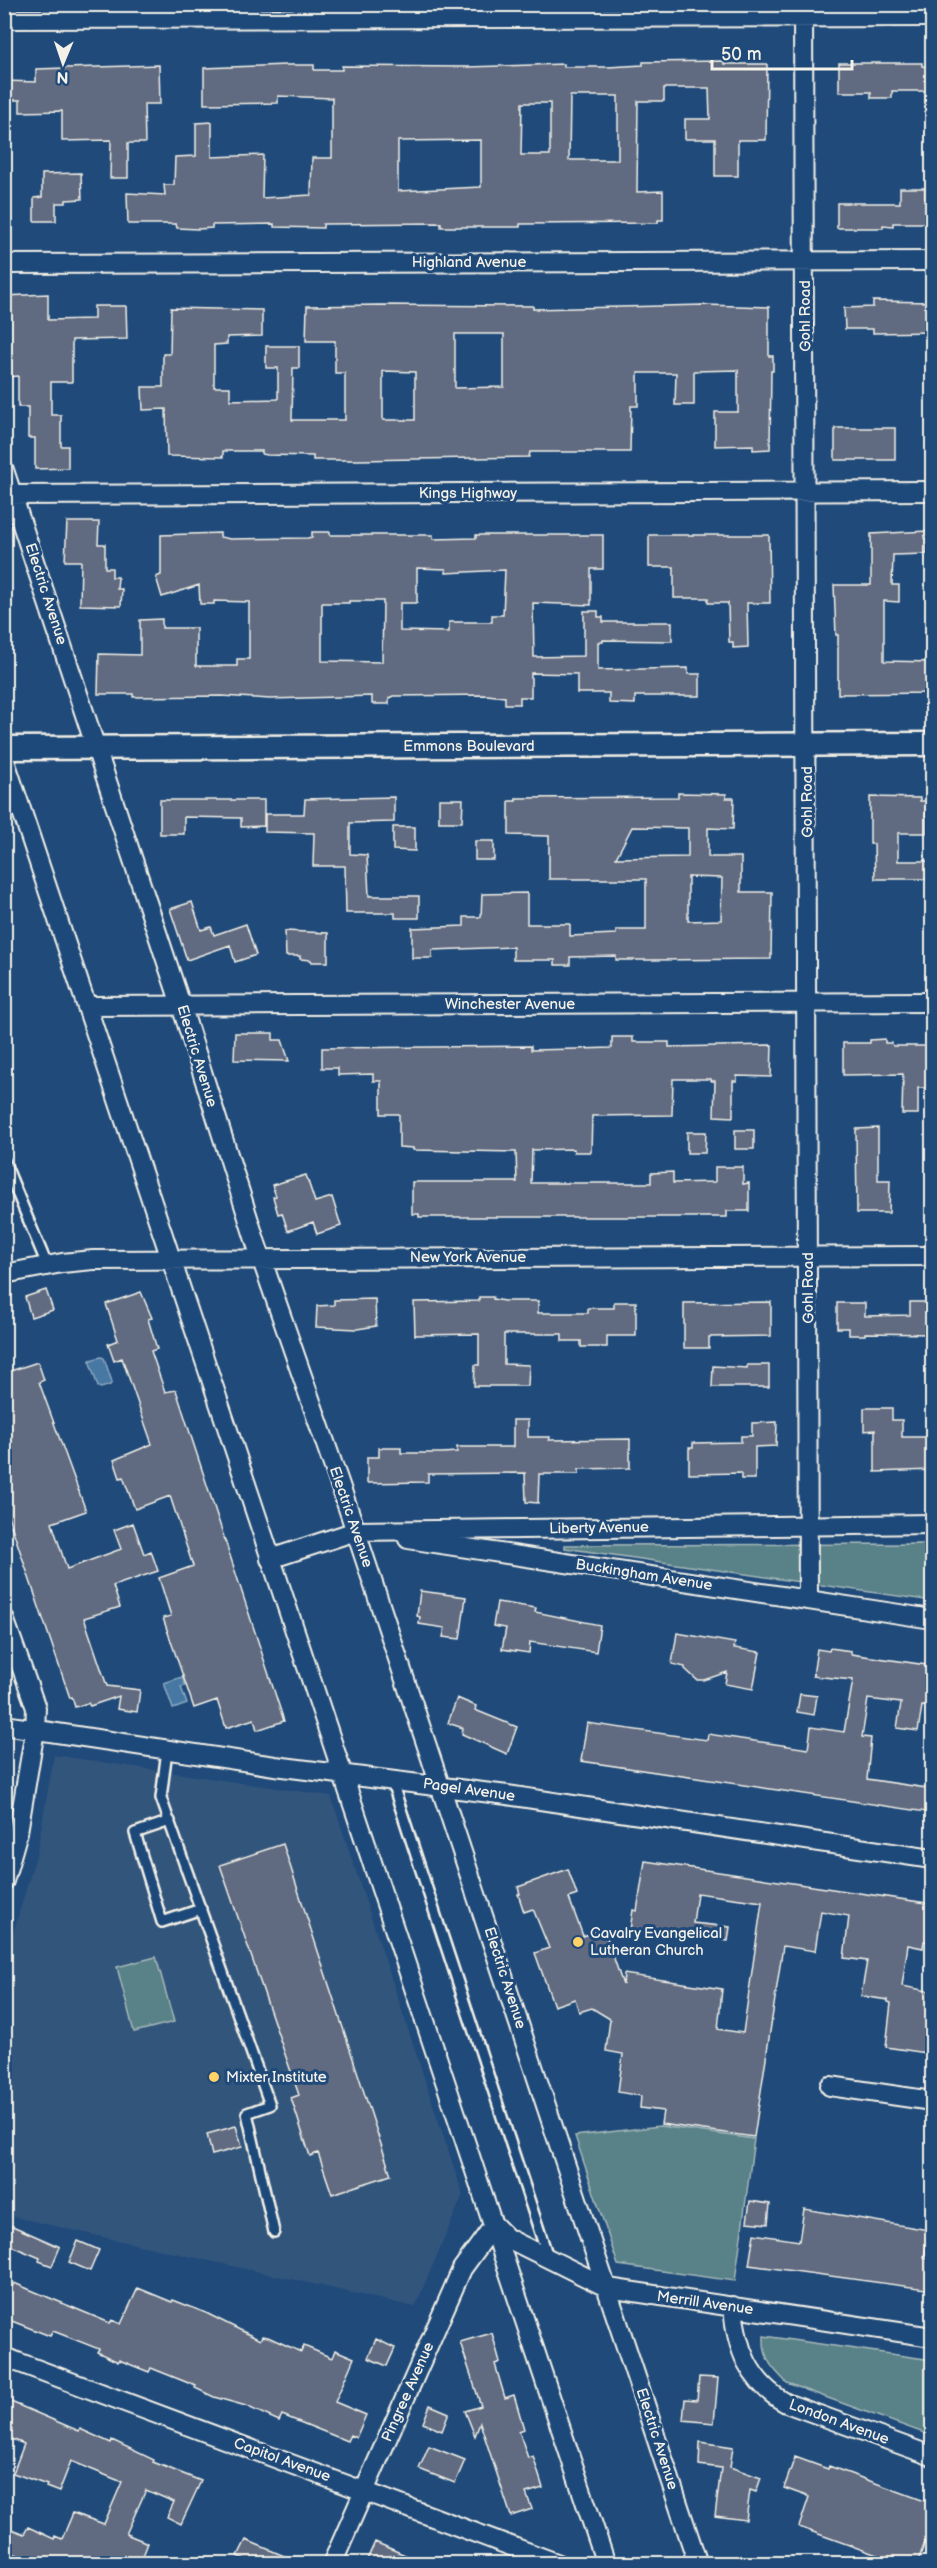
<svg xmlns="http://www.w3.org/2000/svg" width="937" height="2568" viewBox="0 0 937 2568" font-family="'Balsamiq Sans',sans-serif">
  <rect width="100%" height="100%" fill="#1f4a7a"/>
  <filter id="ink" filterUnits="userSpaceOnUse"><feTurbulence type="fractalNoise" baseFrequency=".0167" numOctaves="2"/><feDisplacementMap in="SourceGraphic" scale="12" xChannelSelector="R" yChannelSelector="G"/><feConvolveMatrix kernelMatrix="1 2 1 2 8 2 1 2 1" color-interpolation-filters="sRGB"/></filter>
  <g filter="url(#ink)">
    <path fill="#32547c" d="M 54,1755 L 331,1796 L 463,2195 L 415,2307 L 5,2215 L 5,1960 L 37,1852 Z"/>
    <path fill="#588188" stroke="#a6b9b8" stroke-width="1.5" d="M 932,1544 L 932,1601 L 565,1548 L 565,1545 Z
      M 156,1957 L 174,2022 L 134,2032 L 117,1967 Z
      M 660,2126 L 754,2139 L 735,2281 L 618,2265 L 575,2136 Z
      M 764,2336 L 932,2360 L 932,2436 L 787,2383 C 771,2367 763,2359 764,2336 Z"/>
    <path fill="#4777a3" stroke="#8ca8bf" stroke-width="1.5" d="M 101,1357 L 104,1358 L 112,1382 L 110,1385 L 101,1388 L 98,1387 L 90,1363 L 90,1360 Z
      M 182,1677 L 185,1686 L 181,1687 L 187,1704 L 173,1709 L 164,1683 Z"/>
    <path fill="#606b80" stroke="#f4f1e8" stroke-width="1.5" fill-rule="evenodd" d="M 724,61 L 724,64 L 767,64 L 766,140 L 738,140 L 738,176 L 715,176 L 715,139 L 685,139 L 685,119 L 710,119 L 709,88 L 664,88 L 664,101 L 638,101 L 637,192 L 663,191 L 663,220 L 658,220 L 658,223 L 520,224 L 520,227 L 441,227 L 441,223 L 323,224 L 323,228 L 274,227 L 274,224 L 212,225 L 212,228 L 198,229 L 177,228 L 176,224 L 128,224 L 127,193 L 165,195 L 164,185 L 174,185 L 175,157 L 196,156 L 196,123 L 212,122 L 212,157 L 263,155 L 262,198 L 311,195 L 312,158 L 332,158 L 332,98 L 278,96 L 278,103 L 204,104 L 204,68 L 286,65 L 314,65 L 314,70 L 342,70 L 342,66 L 467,67 L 564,64 L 564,67 L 608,67 L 643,65 L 643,62 ZM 570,96 L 618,96 L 618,160 L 569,160 ZM 522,103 L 550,103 L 550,155 L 521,155 ZM 481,140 L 481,187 L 398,191 L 398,141 Z
      M 839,63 L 922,63 L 922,66 L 933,67 L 933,91 L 892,91 L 892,98 L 871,98 L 871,92 L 839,92 Z
      M 159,65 L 160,104 L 144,104 L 145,143 L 128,143 L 128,178 L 110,178 L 111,140 L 62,141 L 62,111 L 20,112 L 20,100 L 4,100 L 4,81 L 36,82 L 36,69 Z
      M 81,173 L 82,199 L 66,200 L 66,203 L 56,203 L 56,221 L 34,221 L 34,198 L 42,197 L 42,174 Z
      M 900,188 L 925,188 L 926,223 L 893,223 L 893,226 L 883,225 L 883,228 L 837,228 L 837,203 L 900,203 Z
      M 48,294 L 48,320 L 94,319 L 94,306 L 126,306 L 127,339 L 72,340 L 72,382 L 51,382 L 51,415 L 61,415 L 61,446 L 68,446 L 68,468 L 35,469 L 35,438 L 28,438 L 28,407 L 18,407 L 18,376 L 8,377 L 8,346 L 4,346 L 4,296 Z
      M 873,301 L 933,302 L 933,332 L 873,333 L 873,329 L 845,329 L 844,308 L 873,307 Z
      M 379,305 L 533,306 L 533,309 L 705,305 L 769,307 L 769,356 L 773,356 L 773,371 L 771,371 L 770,449 L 753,450 L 753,445 L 715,446 L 715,412 L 738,412 L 738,370 L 694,371 L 694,405 L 675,405 L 676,373 L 638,373 L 638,406 L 631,406 L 630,452 L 530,452 L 529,457 L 359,460 L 313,460 L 313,456 L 267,455 L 262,454 L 262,451 L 223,451 L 223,457 L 167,456 L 166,409 L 143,410 L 142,387 L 163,387 L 163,354 L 170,354 L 171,308 L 262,310 L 262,336 L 227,337 L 227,344 L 214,345 L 214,387 L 230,387 L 230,400 L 278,399 L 278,368 L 266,368 L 266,346 L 299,346 L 299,368 L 293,368 L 292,420 L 345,420 L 345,373 L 335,373 L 335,341 L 306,341 L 307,306 ZM 455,334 L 504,334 L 504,387 L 455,388 ZM 383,371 L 415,372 L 415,420 L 383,420 Z
      M 835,428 L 895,428 L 895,460 L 835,460 Z
      M 67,522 L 99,522 L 98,544 L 105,544 L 105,568 L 112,568 L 112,577 L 118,577 L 117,589 L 122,589 L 121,606 L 80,605 L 81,561 L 65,561 Z
      M 927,531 L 927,554 L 893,555 L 892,585 L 899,585 L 899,602 L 884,601 L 884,661 L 932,662 L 933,693 L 838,694 L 838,635 L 836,635 L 834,585 L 871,585 L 871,534 Z
      M 312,532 L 330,532 L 330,535 L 433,535 L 433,539 L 476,538 L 476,535 L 603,535 L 603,569 L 591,569 L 591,605 L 533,603 L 534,657 L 584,656 L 584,611 L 598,611 L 598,617 L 603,617 L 603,622 L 672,622 L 672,641 L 603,640 L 603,642 L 598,642 L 598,670 L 688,668 L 688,674 L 700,674 L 700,696 L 635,696 L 635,704 L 609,703 L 609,693 L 577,693 L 577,674 L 531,673 L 531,697 L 520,697 L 520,704 L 505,704 L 505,697 L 487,695 L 393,696 L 389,698 L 389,704 L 372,704 L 372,696 L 270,699 L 221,696 L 133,697 L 133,694 L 98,694 L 99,654 L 140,655 L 140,620 L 162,619 L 162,628 L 196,628 L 196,666 L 237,666 L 237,659 L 249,659 L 249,602 L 214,601 L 214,604 L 200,604 L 199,585 L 162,597 L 156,577 L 161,575 L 161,535 L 220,533 L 220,537 L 230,539 L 308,538 L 312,537 ZM 417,568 L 446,569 L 446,573 L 505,570 L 503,615 L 492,615 L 492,622 L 449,622 L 449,632 L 400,631 L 400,603 L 417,603 ZM 349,601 L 383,601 L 382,662 L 322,661 L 322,603 L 349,603 Z
      M 649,535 L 769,535 L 770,603 L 747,603 L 748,647 L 733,648 L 733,642 L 729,642 L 728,603 L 708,603 L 708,598 L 674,598 L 674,567 L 649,567 Z
      M 678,793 L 726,794 L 726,798 L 734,798 L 733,829 L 708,828 L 708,857 L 741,857 L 741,892 L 772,892 L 771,959 L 650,960 L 616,960 L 616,956 L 570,957 L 570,965 L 555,965 L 555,960 L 513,960 L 513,947 L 432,950 L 432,958 L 412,958 L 412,928 L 464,926 L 464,917 L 481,917 L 482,894 L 527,893 L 527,924 L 570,924 L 570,936 L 616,934 L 616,930 L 646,930 L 646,879 L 549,879 L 549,836 L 509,835 L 509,801 L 516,801 L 516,798 L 678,797 ZM 632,827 L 688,828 L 688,857 L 616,858 ZM 688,877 L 722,878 L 721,920 L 688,921 Z
      M 394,797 L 394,822 L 350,823 L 350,854 L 367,855 L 369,896 L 419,896 L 419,918 L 395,918 L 395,913 L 346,913 L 345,866 L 313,866 L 314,833 L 265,832 L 265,814 L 304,814 L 305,799 Z
      M 870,797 L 920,798 L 920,801 L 926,801 L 926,833 L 898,833 L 898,861 L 933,861 L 933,879 L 875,879 L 874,844 L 870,844 Z
      M 439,799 L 463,799 L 462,822 L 439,822 Z
      M 160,800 L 264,800 L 264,826 L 241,827 L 241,818 L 184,817 L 184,834 L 160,834 Z
      M 393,827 L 415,827 L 415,851 L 393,850 Z
      M 475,841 L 494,841 L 494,860 L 475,860 Z
      M 192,902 L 201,930 L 211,927 L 214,935 L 246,924 L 256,955 L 235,962 L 230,945 L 187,960 L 170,909 Z
      M 285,931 L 328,933 L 328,962 L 312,962 L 311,960 L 300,959 L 300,956 L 286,956 Z
      M 235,1033 L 273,1033 L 273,1040 L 282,1040 L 289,1061 L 234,1060 Z
      M 612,1037 L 633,1037 L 633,1042 L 669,1042 L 669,1047 L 772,1045 L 771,1077 L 737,1076 L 737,1081 L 733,1081 L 733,1117 L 714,1116 L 715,1081 L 711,1081 L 711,1079 L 673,1079 L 672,1115 L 592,1116 L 591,1152 L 574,1152 L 574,1149 L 532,1150 L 531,1183 L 651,1183 L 651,1173 L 673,1172 L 673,1183 L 715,1182 L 715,1167 L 743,1167 L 743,1184 L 749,1183 L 749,1211 L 727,1211 L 727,1217 L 419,1217 L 419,1214 L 412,1214 L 412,1182 L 517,1182 L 516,1152 L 413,1150 L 413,1148 L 399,1147 L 399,1114 L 381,1114 L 381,1081 L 373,1081 L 373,1074 L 338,1075 L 338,1068 L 322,1068 L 322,1048 L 531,1046 L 531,1050 L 577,1049 L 612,1048 Z
      M 885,1039 L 885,1043 L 892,1043 L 893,1046 L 932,1046 L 932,1081 L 928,1081 L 928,1088 L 918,1088 L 918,1114 L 902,1114 L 903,1074 L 843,1075 L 843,1043 L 870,1043 L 870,1040 Z
      M 878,1128 L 878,1180 L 890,1180 L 889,1213 L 857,1213 L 856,1129 Z
      M 735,1130 L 754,1130 L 754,1149 L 735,1149 Z
      M 687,1132 L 706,1132 L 705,1153 L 687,1153 Z
      M 306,1175 L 315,1202 L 332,1197 L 341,1226 L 317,1234 L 313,1222 L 288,1231 L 282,1213 L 278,1214 L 273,1197 L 276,1196 L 272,1185 Z
      M 46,1290 L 53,1310 L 31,1317 L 25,1297 Z
      M 141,1292 L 152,1318 L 148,1319 L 157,1349 L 151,1351 L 165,1392 L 176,1390 L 284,1721 L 257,1730 L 254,1719 L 226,1728 L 217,1700 L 194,1708 L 163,1618 L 171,1616 L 159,1578 L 193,1566 L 170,1496 L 135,1509 L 123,1477 L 120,1478 L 114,1460 L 152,1444 L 122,1358 L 114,1361 L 108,1344 L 118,1340 L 106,1304 Z
      M 479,1297 L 493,1297 L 493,1299 L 504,1301 L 538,1301 L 538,1313 L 588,1313 L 588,1308 L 614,1308 L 614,1302 L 636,1302 L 636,1336 L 607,1336 L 607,1347 L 581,1347 L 581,1341 L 562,1341 L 562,1334 L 504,1334 L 504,1364 L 529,1365 L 528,1386 L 474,1386 L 475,1365 L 479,1365 L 479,1334 L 415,1335 L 414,1302 L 479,1301 Z
      M 375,1299 L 376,1326 L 357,1329 L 316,1327 L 317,1306 L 334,1305 L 334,1300 Z
      M 771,1302 L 771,1336 L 709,1337 L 709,1348 L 684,1348 L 684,1303 Z
      M 910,1302 L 931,1302 L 931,1334 L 865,1333 L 865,1335 L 849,1335 L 849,1328 L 837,1328 L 837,1303 L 865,1303 L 865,1316 L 910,1315 Z
      M 38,1362 L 44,1380 L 39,1382 L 86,1511 L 52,1523 L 67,1569 L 121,1549 L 114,1530 L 133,1523 L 144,1554 L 151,1551 L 158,1571 L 113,1586 L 120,1607 L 84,1618 L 107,1686 L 140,1690 L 137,1712 L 117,1709 L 119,1696 L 90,1706 L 88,1703 L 75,1707 L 72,1697 L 70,1698 L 4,1504 L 4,1373 Z
      M 747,1365 L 769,1365 L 769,1387 L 712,1387 L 713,1366 L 747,1368 Z
      M 864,1408 L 892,1408 L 892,1420 L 902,1420 L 902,1437 L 933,1437 L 933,1470 L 875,1472 L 875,1430 L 864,1431 Z
      M 513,1420 L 528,1420 L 528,1437 L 550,1437 L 549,1440 L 630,1439 L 630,1468 L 579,1469 L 579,1474 L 539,1474 L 538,1503 L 526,1502 L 525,1473 L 428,1474 L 428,1482 L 367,1483 L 367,1457 L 379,1457 L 379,1448 L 401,1448 L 401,1453 L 442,1453 L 457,1452 L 457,1447 L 513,1447 Z
      M 777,1422 L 776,1446 L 755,1447 L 755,1479 L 741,1479 L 741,1473 L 689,1474 L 689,1448 L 693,1448 L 693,1443 L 741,1442 L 741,1436 L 752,1436 L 752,1423 Z
      M 420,1591 L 466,1597 L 460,1639 L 443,1637 L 445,1628 L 419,1624 L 420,1617 L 417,1616 Z
      M 497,1602 L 536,1608 L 535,1612 L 600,1625 L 596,1652 L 530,1642 L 529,1653 L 502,1649 L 506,1628 L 493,1626 Z
      M 677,1633 L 735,1643 L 734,1648 L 760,1652 L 753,1689 L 725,1684 L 727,1672 L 704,1680 L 697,1680 L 685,1669 L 685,1667 L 672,1664 Z
      M 830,1648 L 851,1651 L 851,1654 L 933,1666 L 933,1707 L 922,1706 L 918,1731 L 897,1728 L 901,1703 L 868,1699 L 862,1737 L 871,1738 L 867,1779 L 933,1789 L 933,1813 L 581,1761 L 587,1723 L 707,1740 L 708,1734 L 808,1749 L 811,1727 L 844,1732 L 853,1680 L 813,1676 L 817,1649 L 829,1651 Z
      M 800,1694 L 817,1696 L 814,1715 L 797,1712 Z
      M 457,1698 L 476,1706 L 475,1710 L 517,1727 L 507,1754 L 462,1734 L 463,1728 L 448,1723 Z
      M 283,1844 L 391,2175 L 332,2194 L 318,2153 L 310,2156 L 291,2098 L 299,2095 L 220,1865 Z
      M 645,1861 L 933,1904 L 930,1942 L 924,1941 L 923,1948 L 908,1945 L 902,1986 L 933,1992 L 933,2054 L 886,2047 L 891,2003 L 888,2002 L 888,2000 L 861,1996 L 867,1961 L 844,1958 L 849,1916 L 821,1911 L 815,1951 L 783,1946 L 754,2137 L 661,2124 L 663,2111 L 640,2108 L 641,2096 L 618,2092 L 623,2054 L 606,2051 L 610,2019 L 592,2008 L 579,2012 L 575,1999 L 554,2006 L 535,1953 L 549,1948 L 533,1909 L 524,1912 L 518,1894 L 520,1894 L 518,1887 L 568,1869 L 577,1895 L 569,1898 L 583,1936 L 604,1929 L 623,1985 L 624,1974 L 722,1989 L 718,2029 L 743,2033 L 762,1902 L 697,1893 L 693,1923 L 730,1927 L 728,1941 L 630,1930 L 633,1910 L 637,1911 Z
      M 236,2126 L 242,2147 L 212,2155 L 207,2134 Z
      M 750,2201 L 770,2204 L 768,2224 L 747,2222 Z
      M 804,2209 L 929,2230 L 924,2258 L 933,2260 L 933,2290 L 749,2265 L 754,2234 L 799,2241 Z
      M 8,2224 L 60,2247 L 52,2266 L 39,2261 L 40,2258 L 4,2243 L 4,2234 Z
      M 78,2241 L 99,2250 L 90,2271 L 69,2262 Z
      M 14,2283 L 110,2323 L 112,2320 L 121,2324 L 138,2288 L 172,2302 L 173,2300 L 206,2313 L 260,2340 L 262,2336 L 268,2337 L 301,2352 L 304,2346 L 332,2358 L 335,2350 L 354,2358 L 335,2402 L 366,2415 L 356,2438 L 350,2435 L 347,2441 L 282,2415 L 279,2421 L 246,2406 L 214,2397 L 195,2388 L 196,2386 L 151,2368 L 149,2372 L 119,2360 L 118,2362 L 97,2352 L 99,2349 L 53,2331 L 50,2336 L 4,2318 L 4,2303 Z
      M 492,2333 L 500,2362 L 495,2364 L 505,2398 L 514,2395 L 524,2429 L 519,2431 L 528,2458 L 533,2456 L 543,2488 L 526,2493 L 532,2509 L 511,2516 L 480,2423 L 475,2436 L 465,2411 L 481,2406 L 460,2342 Z
      M 376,2339 L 395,2348 L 387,2366 L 368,2358 Z
      M 699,2377 L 718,2378 L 714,2423 L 683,2420 L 685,2399 L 697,2400 Z
      M 4,2399 L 79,2431 L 80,2429 L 111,2443 L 112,2440 L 154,2460 L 153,2462 L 201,2481 L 181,2524 L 167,2517 L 174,2502 L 146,2490 L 126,2534 L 148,2543 L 140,2564 L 37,2564 L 4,2549 L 4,2526 L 24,2534 L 28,2527 L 54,2539 L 55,2536 L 62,2539 L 73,2513 L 104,2524 L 122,2482 L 71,2461 L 59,2492 L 46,2487 L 47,2485 L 13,2473 L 24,2444 L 4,2436 Z
      M 430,2405 L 449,2413 L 442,2431 L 423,2423 Z
      M 700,2442 L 733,2447 L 730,2467 L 761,2478 L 756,2492 L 750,2490 L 746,2520 L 715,2516 L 721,2468 L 699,2465 Z
      M 429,2446 L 465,2460 L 455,2483 L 419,2469 Z
      M 795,2457 L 828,2469 L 829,2466 L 933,2504 L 933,2539 L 927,2537 L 917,2564 L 902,2564 L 799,2527 L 809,2497 L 784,2488 Z
      M 246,2540 L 301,2563 L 301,2564 L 256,2564 L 238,2556 Z
      M 375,2542 L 426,2564 L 365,2564 Z"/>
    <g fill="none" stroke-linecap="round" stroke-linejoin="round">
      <defs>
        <path id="service" d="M 4,1161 L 47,1265
          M 167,1750 L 161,1798 L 270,2105 L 247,2113 L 274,2232
          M 391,1779 L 548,2257
          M 170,1821 L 135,1833 L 162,1922 L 201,1909"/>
        <path id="minor" d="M 803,4 L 808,1600
          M 4,19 L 932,17
          M 4,264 L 932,261
          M 4,470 L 181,1005 L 256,1243 L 350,1514 L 698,2564
          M 4,495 L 932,491
          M 4,758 L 606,2564
          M 87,1006 L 932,1002
          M 4,1274 L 62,1263 L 93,1260 L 932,1256
          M 408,1539 L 932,1619
          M 270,1559 L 356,1531 L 932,1524
          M 4,1618 L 36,1708 L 35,1730 L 18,1832 L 4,1881
          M 4,1725 L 275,1766 L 507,1795 L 932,1859
          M 830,2086 L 932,2101
          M 733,2306 C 736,2348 749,2382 786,2403 L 932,2456
          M 4,2357 L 559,2564
          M 332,2564 L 462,2269 L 494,2225 L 507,2238 L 608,2288 L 932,2337"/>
        <path id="tertiary" d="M 4,748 L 932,744"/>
      </defs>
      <use href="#service" stroke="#f4f1e8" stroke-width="14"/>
      <use href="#minor" stroke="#f4f1e8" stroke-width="22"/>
      <use href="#tertiary" stroke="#f4f1e8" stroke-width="27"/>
      <use href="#service" stroke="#1f4a7a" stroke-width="9"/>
      <use href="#minor" stroke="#1f4a7a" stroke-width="18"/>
      <use href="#tertiary" stroke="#1f4a7a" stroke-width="22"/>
    </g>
  </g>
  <g fill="#ffd166" stroke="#1f4a7a" stroke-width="2">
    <circle cx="578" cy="1942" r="6"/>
    <circle cx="214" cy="2077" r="6"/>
  </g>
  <g text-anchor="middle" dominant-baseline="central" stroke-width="6" stroke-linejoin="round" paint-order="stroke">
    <g font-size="15" fill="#f4f1e8" stroke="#1f4a7a">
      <text x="469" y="262">Highland Avenue</text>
      <text transform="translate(805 316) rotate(-90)">Gohl Road</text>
      <text x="468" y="493">Kings Highway</text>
      <text transform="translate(46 594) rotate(72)">Electric Avenue</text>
      <text x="469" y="746">Emmons Boulevard</text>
      <text transform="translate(807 802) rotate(-90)">Gohl Road</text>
      <text x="510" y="1004">Winchester Avenue</text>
      <text transform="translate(197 1056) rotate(73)">Electric Avenue</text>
      <text x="468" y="1257">New York Avenue</text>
      <text transform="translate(808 1288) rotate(-90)">Gohl Road</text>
      <text transform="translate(351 1517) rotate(71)">Electric Avenue</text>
      <text transform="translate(599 1528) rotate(-1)">Liberty Avenue</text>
      <text transform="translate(644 1575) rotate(9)">Buckingham Avenue</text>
      <text transform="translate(469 1790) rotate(8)">Pagel Avenue</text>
      <text transform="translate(505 1978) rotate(72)">Electric Avenue</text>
      <text transform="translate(705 2303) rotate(8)">Merrill Avenue</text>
      <text transform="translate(408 2392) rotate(-66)">Pingree Avenue</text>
      <text transform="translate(839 2422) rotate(20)">London Avenue</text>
      <text transform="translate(657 2439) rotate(72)">Electric Avenue</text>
      <text transform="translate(282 2460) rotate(20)">Capitol Avenue</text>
    </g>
    <g font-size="15" fill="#f4f1e8" stroke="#1f4a7a" text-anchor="start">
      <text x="590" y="1933">Cavalry Evangelical<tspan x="590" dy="17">Lutheran Church</tspan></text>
      <text x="226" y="2077">Mixter Institute</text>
    </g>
  </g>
  <rect width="937" height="2568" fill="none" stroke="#1f4a7a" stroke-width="24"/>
  <rect x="12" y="12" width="913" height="2544" fill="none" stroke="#f4f1e8" stroke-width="2" filter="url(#ink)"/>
  <g transform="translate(63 63) rotate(182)" stroke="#1f4a7a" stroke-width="4.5" paint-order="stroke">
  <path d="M0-4.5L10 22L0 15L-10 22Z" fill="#f4f1e8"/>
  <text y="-9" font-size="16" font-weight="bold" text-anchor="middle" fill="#f4f1e8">N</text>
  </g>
  <path d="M712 60v9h140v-9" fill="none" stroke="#f4f1e8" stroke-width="3"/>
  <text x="721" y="60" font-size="18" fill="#f4f1e8" stroke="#1f4a7a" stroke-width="4.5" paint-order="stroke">50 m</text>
</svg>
